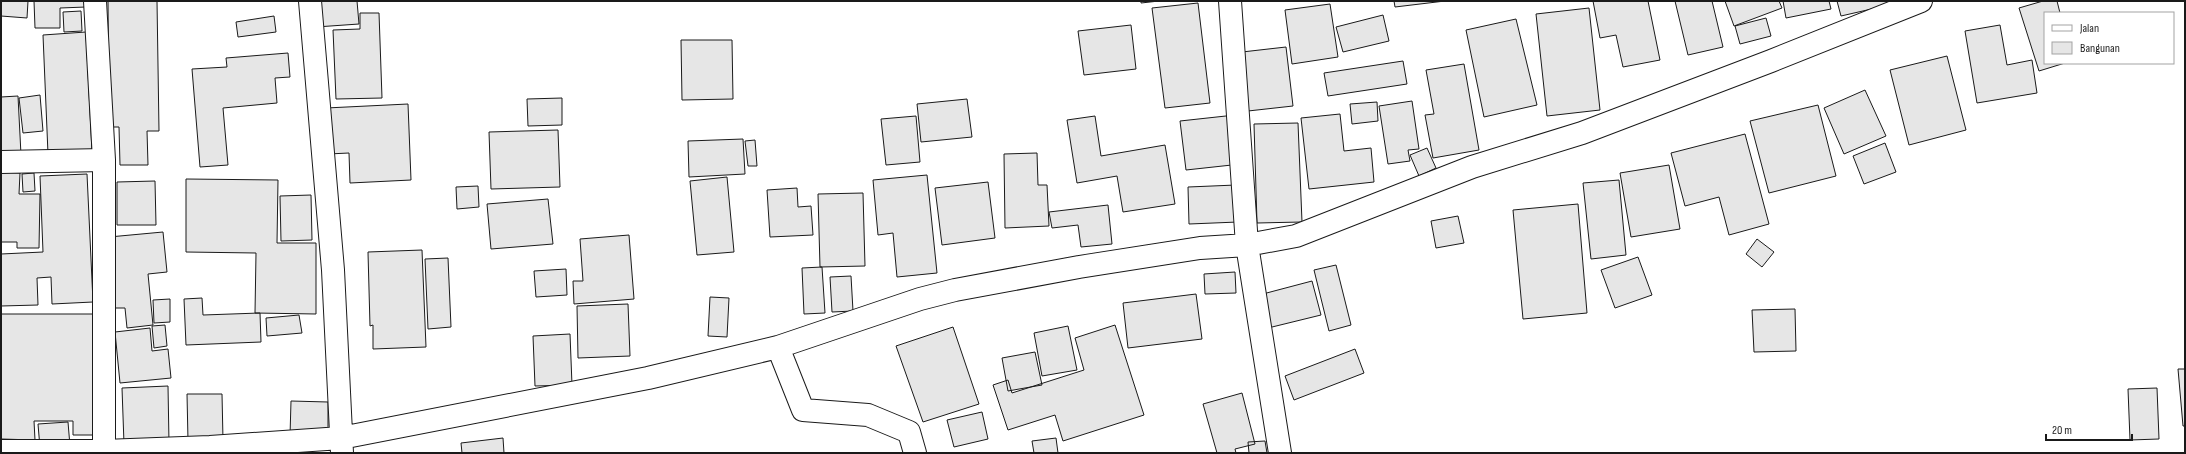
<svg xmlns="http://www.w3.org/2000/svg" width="2186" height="454" viewBox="0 0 2186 454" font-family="'Sofia Sans Condensed',sans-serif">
  <rect width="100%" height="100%" fill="#fff"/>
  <path fill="#e6e6e6" stroke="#1a1a1a" d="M 1,1 L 28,1 L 27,18 L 1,16 Z
    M 34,1 L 86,1 L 86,7 L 60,8 L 60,28 L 35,28 Z
    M 108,1 L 157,1 L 159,131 L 147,131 L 148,165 L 120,165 L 119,127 L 109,127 Z
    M 314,1 L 357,1 L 359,24 L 316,27 Z
    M 1141,1 L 1159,1 L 1141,3 Z
    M 1394,1 L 1445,1 L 1395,7 Z
    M 1593,1 L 1648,1 L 1660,60 L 1623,67 L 1616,35 L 1600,38 Z
    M 1675,1 L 1712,1 L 1723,47 L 1688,55 Z
    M 1725,1 L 1779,1 L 1782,8 L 1734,26 Z
    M 1783,1 L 1829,1 L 1831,9 L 1786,18 Z
    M 1837,1 L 1888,1 L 1889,5 L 1841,16 Z
    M 2043,1 L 2057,1 L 2060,13 L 2045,13 L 2045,63 L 2065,63 L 2039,71 L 2019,8 Z
    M 1198,3 L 1210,103 L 1165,108 L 1152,8 Z
    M 1330,4 L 1338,57 L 1292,64 L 1285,10 Z
    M 1589,8 L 1600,110 L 1547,116 L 1536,14 Z
    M 81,11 L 82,31 L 64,32 L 63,12 Z
    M 360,13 L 379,13 L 382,98 L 336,99 L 333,30 L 360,29 Z
    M 1383,15 L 1389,41 L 1343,52 L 1336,27 Z
    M 274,16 L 276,32 L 238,37 L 236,22 Z
    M 1766,18 L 1771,36 L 1740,44 L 1735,26 Z
    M 1516,19 L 1537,105 L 1484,117 L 1466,30 Z
    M 1131,25 L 1136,69 L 1084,75 L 1078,31 Z
    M 2000,25 L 2007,65 L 2032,60 L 2037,93 L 1977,103 L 1965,31 Z
    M 86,32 L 92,152 L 48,154 L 43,35 Z
    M 681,40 L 732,40 L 733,99 L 682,100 Z
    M 1286,47 L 1293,106 L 1248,111 L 1242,52 Z
    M 288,53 L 290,77 L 275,78 L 277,103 L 223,108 L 228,165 L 200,167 L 192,69 L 227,67 L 226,58 Z
    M 1947,56 L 1966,130 L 1909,145 L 1890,70 Z
    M 1403,61 L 1407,84 L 1328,96 L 1324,73 Z
    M 1464,64 L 1479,150 L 1433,158 L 1425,115 L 1434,114 L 1426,70 Z
    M 1865,90 L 1886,136 L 1844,154 L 1824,108 Z
    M 40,95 L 43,131 L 23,133 L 19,98 Z
    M 18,96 L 21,155 L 1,156 L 1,97 Z
    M 562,98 L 562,125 L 528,126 L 527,99 Z
    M 967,99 L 972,137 L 921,142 L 917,104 Z
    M 1412,101 L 1419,149 L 1408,150 L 1410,161 L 1388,164 L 1379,106 Z
    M 1377,102 L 1378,121 L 1352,124 L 1350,104 Z
    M 408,104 L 411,180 L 350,183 L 349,153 L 328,154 L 326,108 Z
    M 1818,105 L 1836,176 L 1769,193 L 1750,121 Z
    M 1340,114 L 1344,151 L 1371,148 L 1374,182 L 1309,189 L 1301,118 Z
    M 1235,115 L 1241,164 L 1186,170 L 1180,121 Z
    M 916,116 L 920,162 L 886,165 L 881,119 Z
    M 1095,116 L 1101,156 L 1165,145 L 1175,204 L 1123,212 L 1117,176 L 1077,183 L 1067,120 Z
    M 1298,123 L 1302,222 L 1257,223 L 1254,124 Z
    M 558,130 L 560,187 L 491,189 L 489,132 Z
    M 1745,134 L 1769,224 L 1729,235 L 1719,197 L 1685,206 L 1671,153 Z
    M 743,139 L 745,174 L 689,177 L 688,141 Z
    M 755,140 L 757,166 L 748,166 L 745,141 Z
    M 1885,143 L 1896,172 L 1864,184 L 1853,156 Z
    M 1427,148 L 1436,168 L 1419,176 L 1410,155 Z
    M 1037,153 L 1038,185 L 1047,185 L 1049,226 L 1005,228 L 1004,154 Z
    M 1669,165 L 1680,229 L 1631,237 L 1620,173 Z
    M 1,172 L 20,173 L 19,194 L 40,194 L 39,248 L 17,248 L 17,242 L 1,242 Z
    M 34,173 L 35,191 L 23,192 L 22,174 Z
    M 87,174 L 93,302 L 52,304 L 51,277 L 37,278 L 38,305 L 1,306 L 1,254 L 43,252 L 40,176 Z
    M 927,175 L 937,273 L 897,277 L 893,233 L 878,235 L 873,180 Z
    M 727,177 L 734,252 L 697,255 L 690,181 Z
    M 186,179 L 278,180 L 277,243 L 316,243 L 316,314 L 255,313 L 256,253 L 186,252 Z
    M 1619,180 L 1626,255 L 1591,259 L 1583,183 Z
    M 155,181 L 156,225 L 117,225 L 117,182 Z
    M 988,182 L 995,238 L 942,245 L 935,188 Z
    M 1236,185 L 1238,222 L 1189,224 L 1188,187 Z
    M 478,186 L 479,207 L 457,209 L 456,187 Z
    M 797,188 L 798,207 L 811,206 L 813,235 L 770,237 L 767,190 Z
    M 863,193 L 865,266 L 820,267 L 818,194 Z
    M 311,195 L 312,240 L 281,241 L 280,196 Z
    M 548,199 L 553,244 L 491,249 L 487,204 Z
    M 1578,204 L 1587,313 L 1523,319 L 1513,210 Z
    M 1108,205 L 1112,244 L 1081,247 L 1078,225 L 1052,228 L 1049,212 Z
    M 1458,216 L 1464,243 L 1436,248 L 1431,221 Z
    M 163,232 L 167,272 L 148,274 L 153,325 L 127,328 L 125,308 L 115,308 L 109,237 Z
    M 629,235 L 634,299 L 574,304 L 573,281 L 583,281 L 580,239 Z
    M 1757,239 L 1774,252 L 1762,267 L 1746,254 Z
    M 422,250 L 426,347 L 373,349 L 373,325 L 370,326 L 368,252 Z
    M 1638,257 L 1652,295 L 1615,308 L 1601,270 Z
    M 448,258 L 451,327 L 428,329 L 425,259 Z
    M 1336,265 L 1351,325 L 1329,331 L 1314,270 Z
    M 822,267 L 825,313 L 804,314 L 802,268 Z
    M 566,269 L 567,295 L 536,297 L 534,271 Z
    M 1235,272 L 1236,293 L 1205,294 L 1204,274 Z
    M 851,276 L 853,311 L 832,312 L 830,277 Z
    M 1312,281 L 1321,315 L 1268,328 L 1259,295 Z
    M 1196,294 L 1202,339 L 1128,348 L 1123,303 Z
    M 710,297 L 729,298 L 727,337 L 708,336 Z
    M 202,298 L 203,315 L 260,313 L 261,342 L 186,345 L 184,299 Z
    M 170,299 L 170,322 L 154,323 L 153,300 Z
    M 628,304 L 630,356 L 578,358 L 577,306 Z
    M 1795,309 L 1796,351 L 1754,352 L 1752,310 Z
    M 1,314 L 94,314 L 94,435 L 73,435 L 73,421 L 34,421 L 35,440 L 1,439 Z
    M 299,315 L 302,333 L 267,336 L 266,318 Z
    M 165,325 L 167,346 L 154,348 L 152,326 Z
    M 1115,325 L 1144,415 L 1063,441 L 1055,415 L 1008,430 L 993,385 L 1008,380 L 1012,393 L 1084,370 L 1075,338 Z
    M 1068,326 L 1077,370 L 1042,376 L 1034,333 Z
    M 953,327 L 979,404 L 923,422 L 896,346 Z
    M 150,328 L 152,351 L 168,349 L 171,378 L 120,383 L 115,332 Z
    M 570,334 L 572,385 L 535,386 L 533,336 Z
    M 1355,349 L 1364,373 L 1294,400 L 1285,376 Z
    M 1035,352 L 1042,385 L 1008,391 L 1002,358 Z
    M 2178,369 L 2185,369 L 2185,426 L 2183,426 Z
    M 168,386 L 169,443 L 124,444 L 122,388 Z
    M 2157,388 L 2159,439 L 2130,440 L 2128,389 Z
    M 1242,393 L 1255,444 L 1235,449 L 1236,453 L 1217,453 L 1203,404 Z
    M 187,394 L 222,394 L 223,440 L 188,441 Z
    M 291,401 L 328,402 L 328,437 L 290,436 Z
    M 982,412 L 988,439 L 954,447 L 947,420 Z
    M 68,422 L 70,446 L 40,448 L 38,424 Z
    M 503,438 L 504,453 L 462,453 L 461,443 Z
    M 1056,438 L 1058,453 L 1034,453 L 1032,441 Z
    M 1265,441 L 1267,453 L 1249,453 L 1248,442 Z"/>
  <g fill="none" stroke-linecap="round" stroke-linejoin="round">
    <defs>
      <path id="minor" d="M 95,1 L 104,160 L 104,451
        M 310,1 L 333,270 L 342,453
        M 1230,1 L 1247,245 L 1280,453
        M 1,162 L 104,160
        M 778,347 L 803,410 L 868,415 L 909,432 L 915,453
        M 1,451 L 104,451 L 210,447 L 341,438 L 648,378 L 778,347 L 920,299 L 955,290 L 1079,267 L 1200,248 L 1247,245 L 1296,236 L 1472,167 L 1582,133 L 1771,61 L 1921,1"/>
    </defs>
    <use href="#minor" stroke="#1a1a1a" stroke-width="24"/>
    <use href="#minor" stroke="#fff" stroke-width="22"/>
  </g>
  <rect width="2186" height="454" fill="none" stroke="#1a1a1a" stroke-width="4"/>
  <rect x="2044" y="12" width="130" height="52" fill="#ffffff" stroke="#a3a3a3"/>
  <rect x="2052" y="25" width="20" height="6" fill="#ffffff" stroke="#a3a3a3"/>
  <text x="2080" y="32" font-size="12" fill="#1a1a1a">Jalan</text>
  <rect x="2052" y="42" width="20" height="12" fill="#e6e6e6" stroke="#a3a3a3"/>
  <text x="2080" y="52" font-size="12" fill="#1a1a1a">Bangunan</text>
  <path d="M2046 434v6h86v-6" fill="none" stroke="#1a1a1a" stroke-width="2"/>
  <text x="2052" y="434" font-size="12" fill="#1a1a1a" stroke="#ffffff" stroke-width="3" paint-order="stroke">20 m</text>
</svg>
